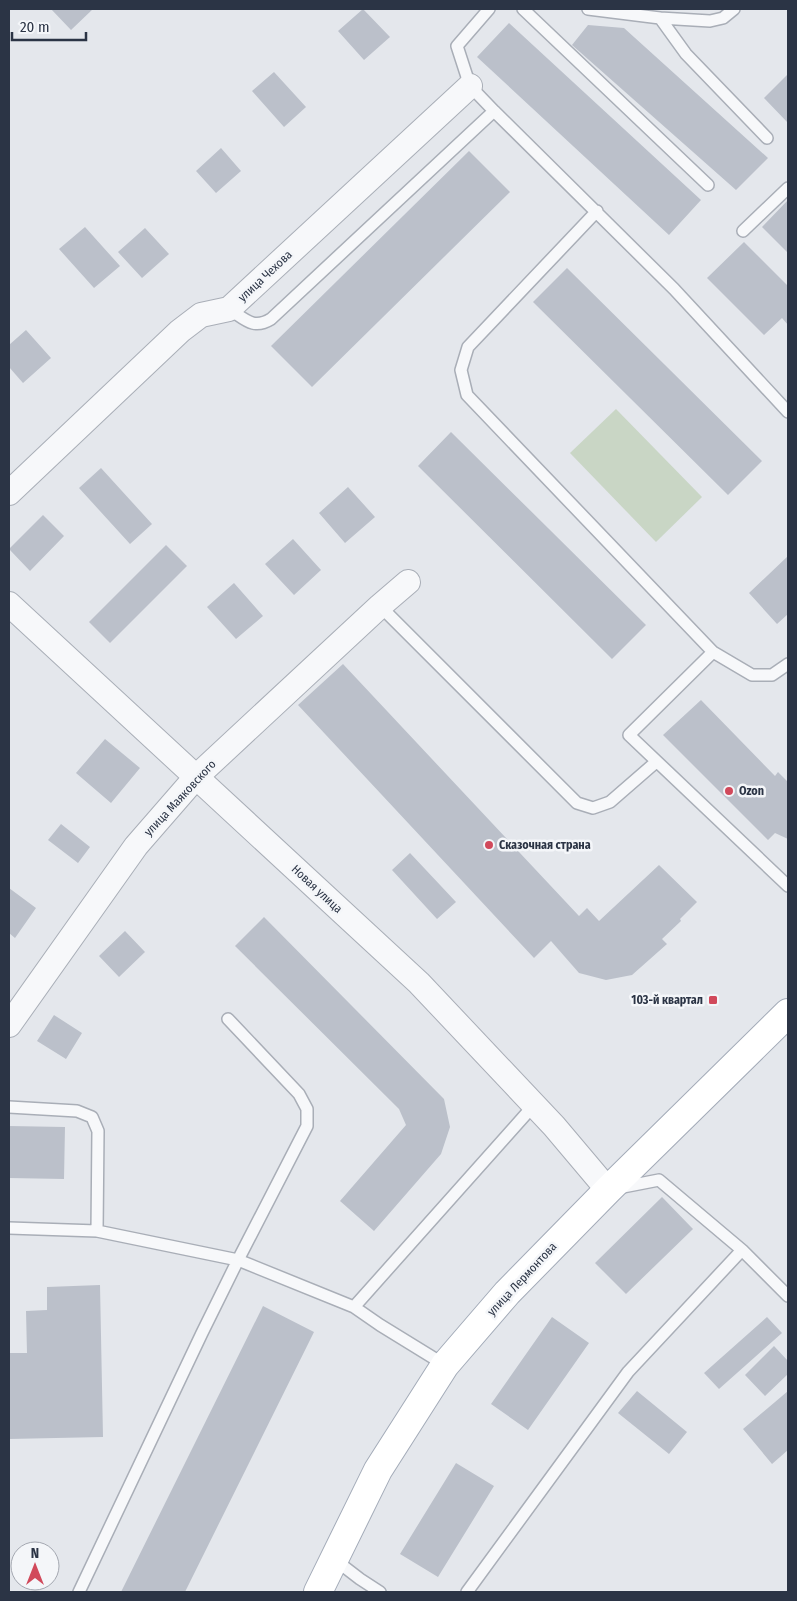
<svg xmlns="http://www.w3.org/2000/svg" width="797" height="1601" viewBox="0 0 797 1601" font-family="'Fira Sans Condensed',sans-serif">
  <rect width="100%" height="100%" fill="#e4e7ec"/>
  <path fill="#c9d6c5" d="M 616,409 L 702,497 L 656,542 L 570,453 Z"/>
  <path fill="#bbc0ca" d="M 51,9 L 93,9 L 71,30 Z
    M 363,9 L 390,37 L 364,60 L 338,31 Z
    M 509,23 L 701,200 L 669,235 L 477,57 Z
    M 588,25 L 624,28 L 768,158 L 736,190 L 572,45 Z
    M 274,72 L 306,107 L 284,127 L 252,91 Z
    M 788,74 L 788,123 L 764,98 Z
    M 221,148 L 241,171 L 216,193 L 196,171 Z
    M 469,151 L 510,192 L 312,387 L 271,346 Z
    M 788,200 L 788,253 L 762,227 Z
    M 85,227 L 120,266 L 94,288 L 59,249 Z
    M 145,228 L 169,254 L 142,278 L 118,252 Z
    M 744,242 L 788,286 L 788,325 L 782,318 L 764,335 L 707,278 Z
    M 567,268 L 762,461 L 728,495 L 533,302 Z
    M 26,330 L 51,358 L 23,383 L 9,367 L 9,345 Z
    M 451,432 L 646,625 L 612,659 L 418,466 Z
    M 101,468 L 152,524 L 130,544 L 79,488 Z
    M 348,487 L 375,517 L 345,543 L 319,513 Z
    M 43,515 L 64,536 L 30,571 L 9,549 Z
    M 293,539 L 321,570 L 294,595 L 265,564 Z
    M 166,545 L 187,566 L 110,643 L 89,622 Z
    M 788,556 L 788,614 L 777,624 L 749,593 Z
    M 234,583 L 263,616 L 236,639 L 207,607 Z
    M 343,664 L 579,916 L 587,908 L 599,921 L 659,865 L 697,902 L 680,919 L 681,921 L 662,939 L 667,944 L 632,975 L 606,980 L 579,973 L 551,941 L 534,958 L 298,705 Z
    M 701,700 L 775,776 L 778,772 L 788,782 L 788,839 L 775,833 L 768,840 L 663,735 Z
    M 105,739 L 140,768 L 111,803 L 76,773 Z
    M 61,824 L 90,847 L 78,863 L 48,840 Z
    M 410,853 L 456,902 L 437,919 L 392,870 Z
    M 9,888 L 36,908 L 15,938 L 9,933 Z
    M 264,917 L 444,1099 L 450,1127 L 441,1154 L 374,1231 L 340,1201 L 406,1125 L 399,1109 L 235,946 Z
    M 125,931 L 145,952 L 119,977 L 99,956 Z
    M 54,1015 L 82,1033 L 66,1059 L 37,1041 Z
    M 9,1126 L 65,1127 L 64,1179 L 9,1178 Z
    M 662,1197 L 693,1229 L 626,1294 L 595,1263 Z
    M 100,1285 L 103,1437 L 9,1439 L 9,1353 L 27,1353 L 26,1311 L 47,1310 L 47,1287 Z
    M 263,1306 L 314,1332 L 185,1592 L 121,1592 Z
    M 552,1317 L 589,1343 L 528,1430 L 491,1404 Z
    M 767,1317 L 782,1333 L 719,1389 L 704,1373 Z
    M 774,1346 L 788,1361 L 788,1374 L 765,1396 L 745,1375 Z
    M 637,1391 L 687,1432 L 669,1454 L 618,1413 Z
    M 788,1391 L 788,1450 L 772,1464 L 743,1429 Z
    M 456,1463 L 494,1486 L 438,1577 L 400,1554 Z"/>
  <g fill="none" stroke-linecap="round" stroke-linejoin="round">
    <defs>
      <path id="lane" d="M 489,9 L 457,46 L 470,86 L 494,111 L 674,289 L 788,412
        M 523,9 L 708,185
        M 588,9 L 660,18 L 710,21 L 723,18 L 734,9
        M 660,18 L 686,54 L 767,138
        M 597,211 L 468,347 L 461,370 L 467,395 L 713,652 L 629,735 L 788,886
        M 743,231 L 788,188
        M 229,309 C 245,319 253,330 271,319 L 494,111
        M 380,606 L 577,803 L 593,808 L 610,802 L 656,762
        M 713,652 L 752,675 L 772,675 L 788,664
        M 9,1107 L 77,1111 L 92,1117 L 98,1131 L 97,1231
        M 618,1188 L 659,1180 L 742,1250 L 788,1296
        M 9,1228 L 97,1231 L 238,1260 L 307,1126 L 307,1109 L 299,1094 L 228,1019
        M 354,1307 L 534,1105
        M 334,1559 L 360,1579 L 380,1592
        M 79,1592 L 202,1333 L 238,1260 L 354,1307 L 380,1325 L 445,1365
        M 467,1592 L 628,1372 L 742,1250"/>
      <path id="street" d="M 9,493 L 180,331 L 201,315 L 229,309 L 470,86
        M 9,604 L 419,983 L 554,1126 L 608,1190
        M 9,1025 L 136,846 L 196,777 L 380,606 L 408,582"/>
      <path id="primary" d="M 318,1592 L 378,1470 L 445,1365 L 507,1293 L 608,1190 L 788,1013"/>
    </defs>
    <use href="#lane" stroke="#a9aeb7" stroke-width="14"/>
    <use href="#street" stroke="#a9aeb7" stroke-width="26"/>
    <use href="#primary" stroke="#a3abb8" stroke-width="30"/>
    <use href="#lane" stroke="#f7f8fa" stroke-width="11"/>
    <use href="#street" stroke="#f7f8fa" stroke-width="24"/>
    <use href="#primary" stroke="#fff" stroke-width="28"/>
  </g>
  <g fill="#d1495b" stroke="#f4f6f9" stroke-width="2">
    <circle cx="729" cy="791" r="5"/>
    <circle cx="489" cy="845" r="5"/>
    <rect x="708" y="995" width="10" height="10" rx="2.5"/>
  </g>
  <g text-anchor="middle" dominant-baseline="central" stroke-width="5" stroke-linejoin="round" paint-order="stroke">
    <g font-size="12" fill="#2b3445" stroke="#f4f6f9">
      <text transform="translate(265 276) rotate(-43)">улица Чехова</text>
      <text transform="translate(180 798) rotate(-47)">улица Маяковского</text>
      <text transform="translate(317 889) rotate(43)">Новая улица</text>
      <text transform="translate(522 1279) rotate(-47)">улица Лермонтова</text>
    </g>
    <g font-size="12" font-weight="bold" fill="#2b3445" stroke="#f4f6f9" text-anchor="start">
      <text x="739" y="791">Ozon</text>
      <text x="499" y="845">Сказочная страна</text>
      <text x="703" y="1000" text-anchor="end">103-й квартал</text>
    </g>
  </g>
  <rect width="797" height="1601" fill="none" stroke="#2b3445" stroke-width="20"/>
  <g transform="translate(35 1566)"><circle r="24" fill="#f4f6f9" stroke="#a4a8b1"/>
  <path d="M0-4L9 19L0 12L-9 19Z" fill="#d1495b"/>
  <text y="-8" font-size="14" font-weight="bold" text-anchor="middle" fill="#2b3445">N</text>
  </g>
  <path d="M12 32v8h74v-8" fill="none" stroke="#2b3445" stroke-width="2.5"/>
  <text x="20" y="32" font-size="15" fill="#2b3445" stroke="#f4f6f9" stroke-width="4" paint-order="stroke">20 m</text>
</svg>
